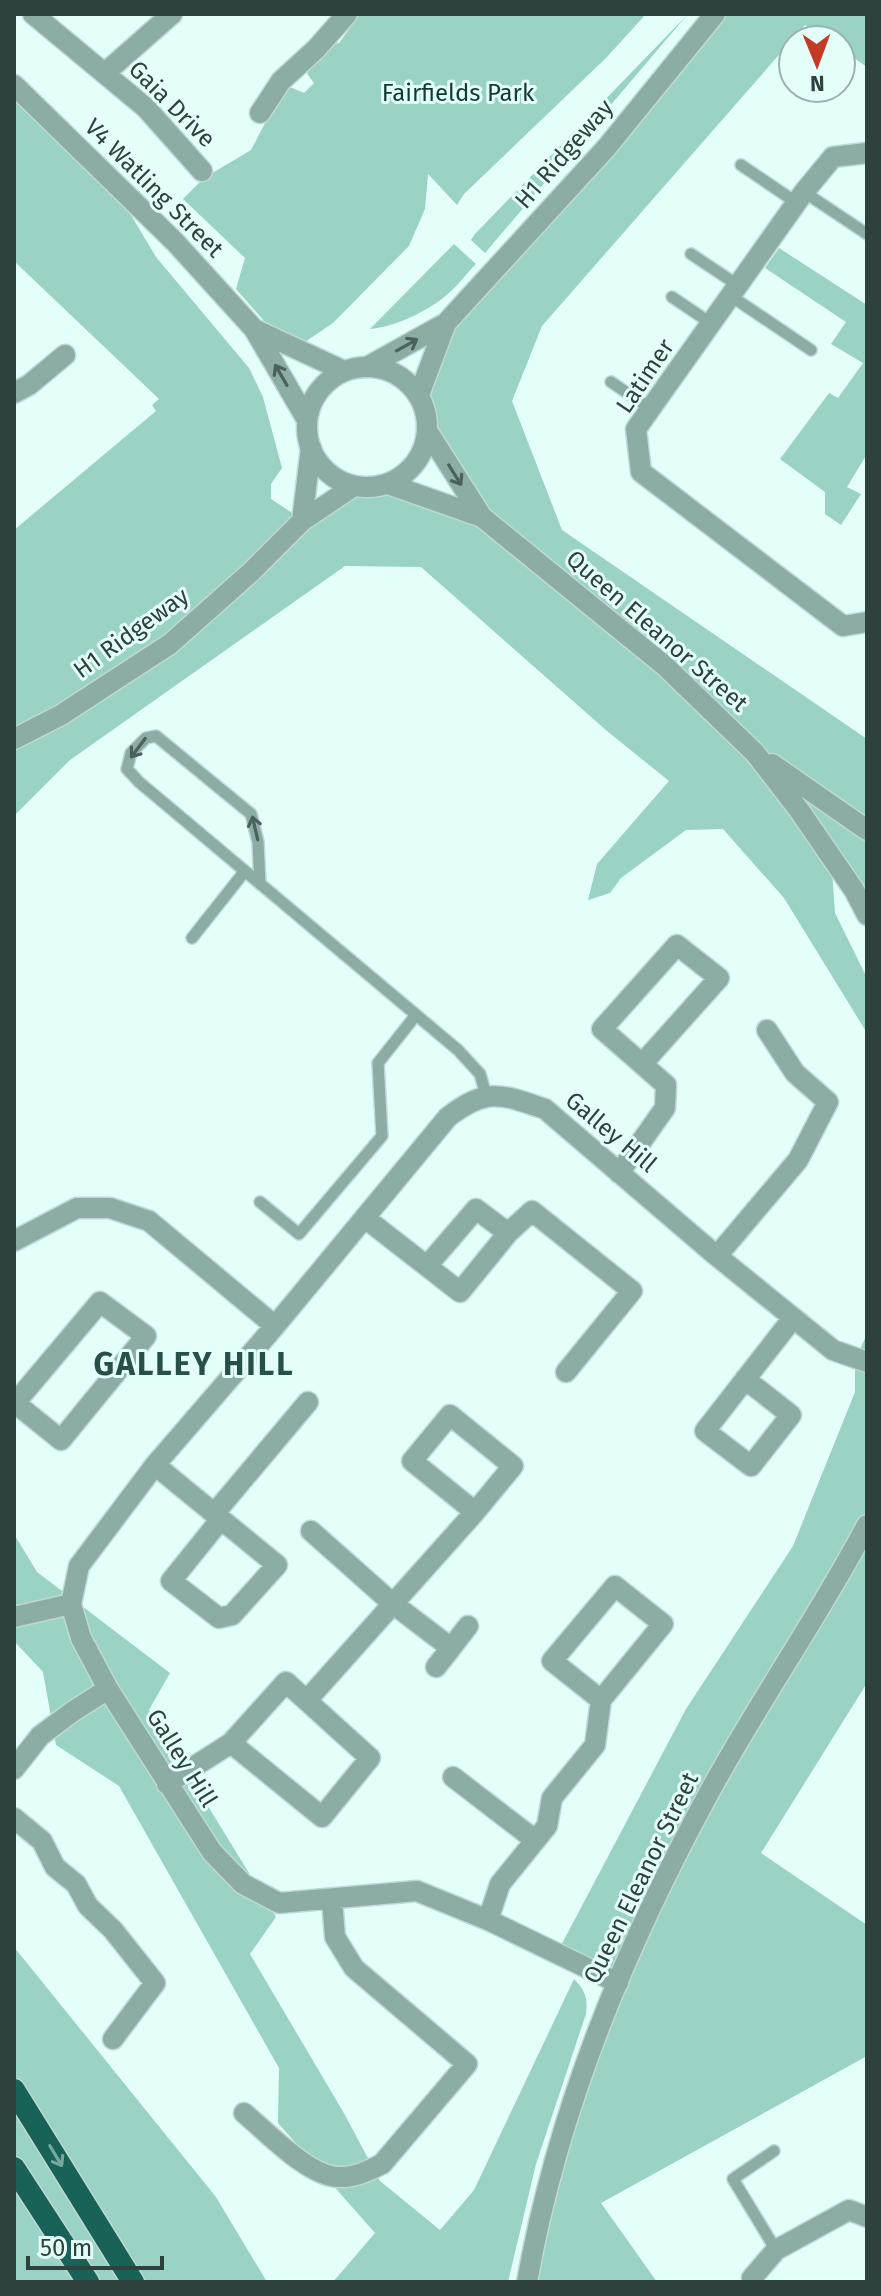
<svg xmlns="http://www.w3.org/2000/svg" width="881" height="2296" viewBox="0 0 881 2296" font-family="'Fira Sans',sans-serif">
  <rect width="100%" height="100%" fill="#e4fff9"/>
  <path fill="#9ad2c6" d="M 360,14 L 646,14 L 606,58 L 464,194 L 457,205 L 428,174 L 425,209 L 409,246 L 333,323 L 302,344 L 264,321 L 236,289 L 245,258 L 183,199 L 204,178 L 251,150 L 285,85 L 304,93 L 314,83 L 308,75 L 306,65 L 329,44 L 339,43 Z
    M 688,14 L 485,253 L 471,240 L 475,234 Z
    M 715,14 L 867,14 L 867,67 L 841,49 L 841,40 L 827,40 L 805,25 L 542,326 L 512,401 L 562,530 L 867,739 L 867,915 L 831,858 L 835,913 L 867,978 L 867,1033 L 784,898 L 723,829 L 686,830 L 621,878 L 610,893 L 588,900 L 597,864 L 669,781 L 607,731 L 421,567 L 345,566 L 70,760 L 14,816 L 14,530 L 156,411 L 152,405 L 159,399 L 14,261 L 14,89 L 109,178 L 156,257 L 249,368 L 263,397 L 282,468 L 271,484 L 271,499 L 303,520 L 354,486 L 376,487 L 388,484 L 480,517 L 428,432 L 427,419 L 419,395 L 446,323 Z
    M 454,244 L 476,264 C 467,273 459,284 450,292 C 431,310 395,327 370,329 Z
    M 779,248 L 867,305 L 867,454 L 847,487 L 861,494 L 841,525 L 825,514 L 825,492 L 780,459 L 829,393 L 838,398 L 863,363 L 831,344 L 846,322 L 765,268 Z
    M 867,1334 L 867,1683 L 761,1853 L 867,1925 L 867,2056 L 601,2203 L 657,2282 L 527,2282 L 617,1984 L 557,1953 L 686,1709 L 793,1546 L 855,1392 L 855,1360 Z
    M 14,1534 L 37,1572 L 170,1673 L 149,1710 L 276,1917 L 250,1954 L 345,2115 L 380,2181 L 440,2230 L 474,2190 L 574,1979 C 585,1990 588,1998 586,2014 L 536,2164 L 508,2282 L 333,2282 L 375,2233 L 278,2123 L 279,2068 L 119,1786 L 56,1745 L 43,1672 L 14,1641 Z
    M 14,1947 L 216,2197 L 267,2282 L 14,2282 Z"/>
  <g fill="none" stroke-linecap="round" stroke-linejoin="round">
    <defs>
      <path id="service" d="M 741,165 L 797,203
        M 804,192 L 867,234
        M 691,254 L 739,286
        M 731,296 L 811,350
        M 672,297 L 712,324
        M 611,382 L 651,409
        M 260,884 L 258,842 L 251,814 L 156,736 L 146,738 L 131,753 L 127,769 L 139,782 L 458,1050 L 480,1074 L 486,1095
        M 192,938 L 245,871
        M 260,1202 L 299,1234 L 382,1136 L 378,1063 L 416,1015
        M 774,2151 L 733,2179 L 776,2250"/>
      <path id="minor" d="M 33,14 L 146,108 L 202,171
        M 105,73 L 172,14
        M 260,113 L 281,81 L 316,49 L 347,14
        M 867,153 L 833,157 L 804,192 L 636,429 L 641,472 L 843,626 L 867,622
        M 367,367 L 446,323 L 607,147 L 715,14
        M 14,393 L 29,385 L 65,355
        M 419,395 L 446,323
        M 302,521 L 311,448
        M 14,739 L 61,715 L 170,644 L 251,572 L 302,521 L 354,486
        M 619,1173 L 665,1108 L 666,1085 L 602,1029 L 677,945 L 719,978 L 643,1063
        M 365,1218 L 460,1292 L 508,1233 L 532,1211 L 632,1291 L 566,1372
        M 14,1241 L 77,1208 L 110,1208 L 149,1221 L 275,1326
        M 717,1256 L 798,1160 L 828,1102 L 795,1073 L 767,1030
        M 427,1266 L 476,1209 L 508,1233
        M 100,1302 L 146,1336 L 61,1440 L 15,1403 Z
        M 745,1379 L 791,1415 L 751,1466 L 705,1431 L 793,1318
        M 155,1465 L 277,1565 L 232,1615 L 219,1618 L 171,1581 L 221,1519
        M 214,1514 L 308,1402
        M 311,1531 L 392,1603 L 451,1648 L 436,1667
        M 14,1617 L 71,1604
        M 451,1648 L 468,1626
        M 308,1699 L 475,1512 L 513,1466 L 450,1415 L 412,1461 L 475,1512
        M 14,1769 L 40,1736 L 72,1712 L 108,1689
        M 453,1777 L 535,1840
        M 167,1784 L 231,1743 L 286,1682 L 370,1758 L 322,1817 L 231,1743
        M 14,1818 L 42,1841 L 55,1867 L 76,1884 L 88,1906 L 113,1930 L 155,1983 L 113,2039
        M 488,1920 L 500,1884 L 547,1826 L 552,1798 L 595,1745 L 601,1700 L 663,1624 L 615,1586 L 552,1661 L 601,1700
        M 618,1983 L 488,1920 L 417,1891 L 279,1903 L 243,1884 L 212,1852 L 108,1689 L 81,1638 L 71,1604 L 79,1566 L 155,1465 L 275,1326 L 448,1117 C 487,1087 501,1094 545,1109 L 712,1252 L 833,1350 L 867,1362
        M 244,2113 C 267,2132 309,2177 339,2177 C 354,2178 368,2171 382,2164 L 467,2064 L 354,1968 L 335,1937 L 332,1900
        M 754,2282 L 752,2278 L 776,2250 L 849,2210 L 867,2217"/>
      <path id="tertiary" d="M 14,85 L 175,242 L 254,329 L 307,420
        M 254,329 L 344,371
        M307 427a60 60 0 1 1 120 0a60 60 0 1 1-120 0Z
        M 428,432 L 482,517
        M 388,484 L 482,517 L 665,666 L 755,753 L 799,810 L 854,890 L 867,915
        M 772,764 L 867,830
        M 527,2282 C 558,2108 626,1945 710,1791 C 759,1701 819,1616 867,1525"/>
      <path id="trunk" d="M 14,2090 L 133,2282
        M 14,2168 L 88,2282"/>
    </defs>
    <use href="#service" stroke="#c0d9d3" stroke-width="14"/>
    <use href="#minor" stroke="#c0d9d3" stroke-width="23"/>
    <use href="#tertiary" stroke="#c0d9d3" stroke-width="23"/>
    <use href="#trunk" stroke="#c0d9d3" stroke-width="25"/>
    <use href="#service" stroke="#8bada6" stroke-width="11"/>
    <use href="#minor" stroke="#8bada6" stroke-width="20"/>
    <use href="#tertiary" stroke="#8bada6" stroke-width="20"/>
    <use href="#trunk" stroke="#186257" stroke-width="22"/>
  </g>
  <defs><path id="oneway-shaft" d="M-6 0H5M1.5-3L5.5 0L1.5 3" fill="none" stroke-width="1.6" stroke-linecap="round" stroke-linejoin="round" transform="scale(2)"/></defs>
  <g stroke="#4a615c">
    <use href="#oneway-shaft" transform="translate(407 345) rotate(-29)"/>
    <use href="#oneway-shaft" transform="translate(281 375) rotate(-120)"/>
    <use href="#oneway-shaft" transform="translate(455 475) rotate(58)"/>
    <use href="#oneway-shaft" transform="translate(138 748) rotate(127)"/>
    <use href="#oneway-shaft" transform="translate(255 828) rotate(-103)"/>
  </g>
  <use stroke="#74a9a0" href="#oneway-shaft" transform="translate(56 2156) rotate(59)"/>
  <g text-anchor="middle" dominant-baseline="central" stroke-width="6" stroke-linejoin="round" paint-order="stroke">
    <g font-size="24" fill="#113a33" stroke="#e4fff9">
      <text x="458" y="93">Fairfields Park</text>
    </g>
    <g font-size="24" fill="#2e413d" stroke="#e4fff9">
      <text transform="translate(172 104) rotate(45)">Gaia Drive</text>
      <text transform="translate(564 154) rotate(-49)">H1 Ridgeway</text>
      <text transform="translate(154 188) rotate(45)">V4 Watling Street</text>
      <text transform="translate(645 376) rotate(-56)">Latimer</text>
      <text transform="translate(657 631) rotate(41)">Queen Eleanor Street</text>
      <text transform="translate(131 633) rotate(-36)">H1 Ridgeway</text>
      <text transform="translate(611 1132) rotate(40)">Galley Hill</text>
      <text transform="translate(182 1758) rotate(58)">Galley Hill</text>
      <text transform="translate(641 1878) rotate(-64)">Queen Eleanor Street</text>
    </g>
    <g font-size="32" font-weight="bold" letter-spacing="2" fill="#265048" stroke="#e4fff9">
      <text x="194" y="1364">GALLEY HILL</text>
    </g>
  </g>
  <rect width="881" height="2296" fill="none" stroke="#2e413d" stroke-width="32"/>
  <g transform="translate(817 64) rotate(179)"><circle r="38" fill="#e4fff9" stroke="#9bb3ae" stroke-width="2"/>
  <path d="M0-6L14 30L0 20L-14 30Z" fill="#c53927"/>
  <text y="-12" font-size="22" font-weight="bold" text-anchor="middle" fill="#2e413d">N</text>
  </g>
  <path d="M28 2256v12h134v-12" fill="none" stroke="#2e413d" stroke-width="4"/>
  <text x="40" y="2256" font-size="24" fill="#2e413d" stroke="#e4fff9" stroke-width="6" paint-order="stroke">50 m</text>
</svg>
